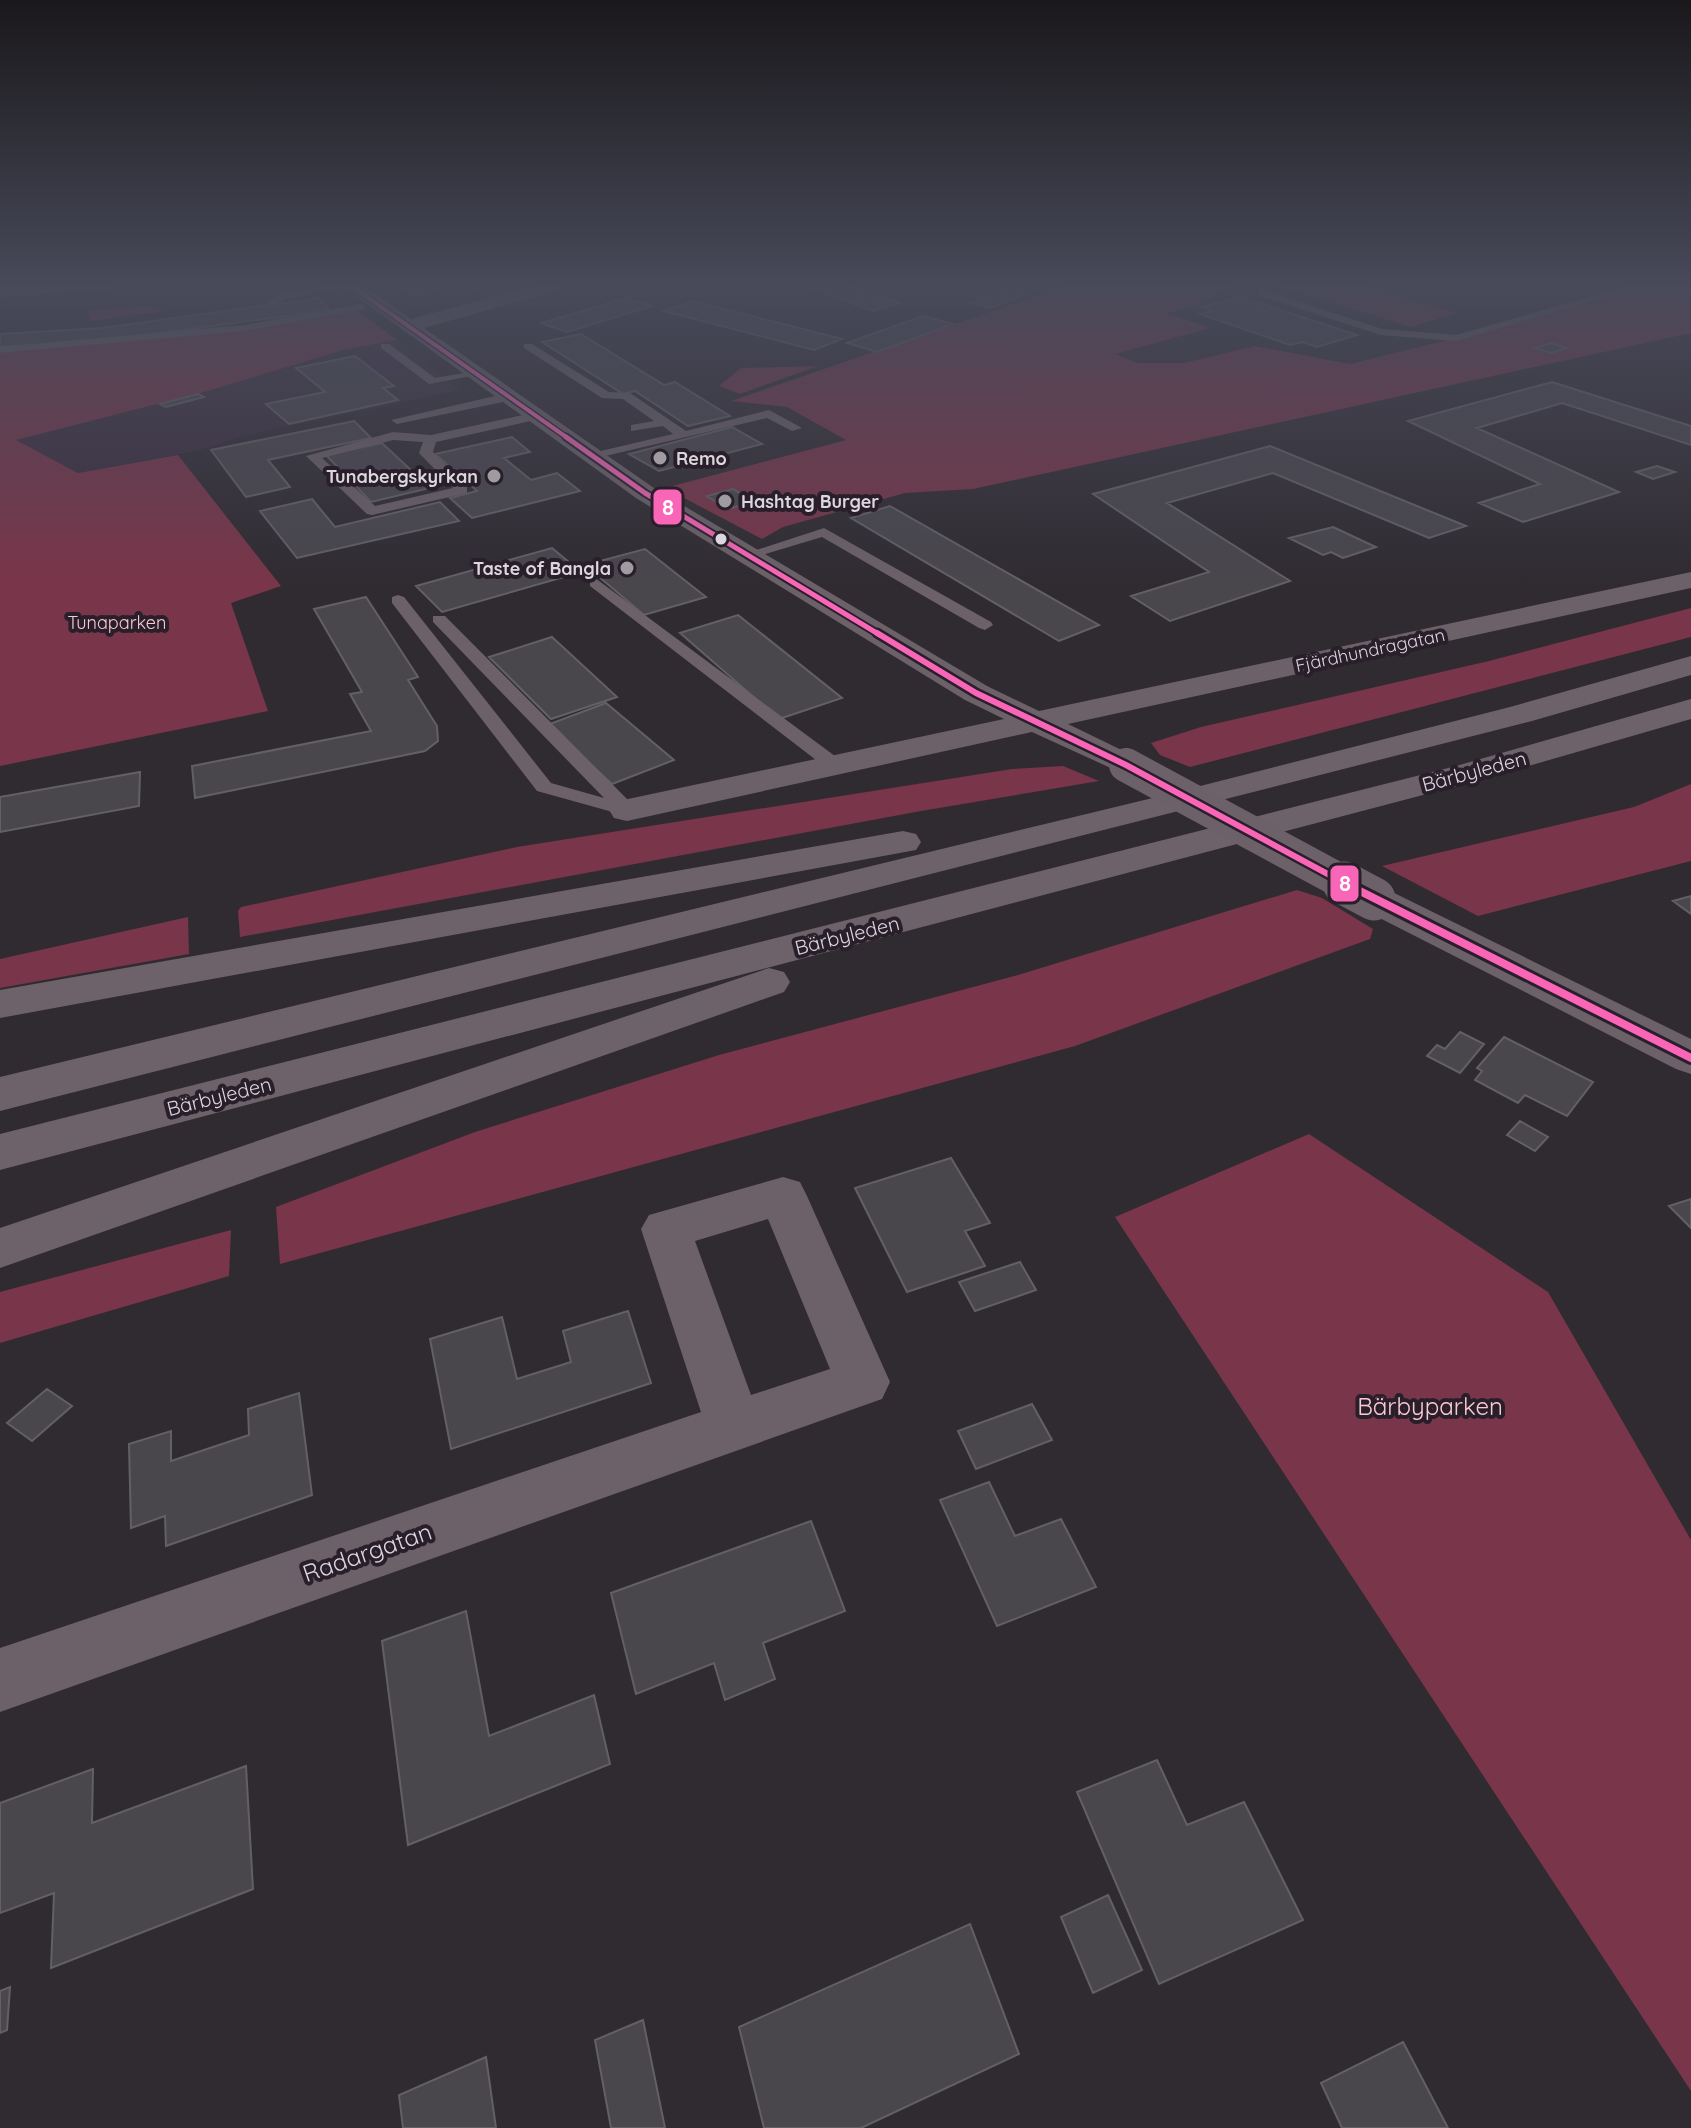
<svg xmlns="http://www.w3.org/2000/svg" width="1691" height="2128" viewBox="0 0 1691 2128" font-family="Quicksand,sans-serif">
  <rect width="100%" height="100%" fill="#302b31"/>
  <path fill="#3b2e3e" d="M 397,340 L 460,390 L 244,436 L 197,451 L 78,473 L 15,440 L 208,391 L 343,350 Z"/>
  <path fill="#793549" d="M 1068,285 L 1234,285 L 1196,306 L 1166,313 L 1210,328 L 1115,354 L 1138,363 L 1184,363 L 1255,346 L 1350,364 L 1456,338 L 1643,285 L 1691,285 L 1691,333 L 973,489 L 905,493 L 783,527 L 762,539 L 665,488 L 846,440 L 787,407 L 731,401 Z
    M 1276,285 L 1361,285 L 1456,313 L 1411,327 Z
    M 150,306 L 164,311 L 90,321 L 88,311 Z
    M 356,310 L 397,340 L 343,350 L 208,391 L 16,440 L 78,473 L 178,455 L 281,586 L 231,603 L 268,711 L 0,766 L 0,353 L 243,330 Z
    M 818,366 L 740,394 L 719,386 L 741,368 Z
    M 1691,608 L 1691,637 L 1190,767 L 1160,755 L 1151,743 L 1201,727 L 1489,661 Z
    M 1063,766 L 1099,781 L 921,811 L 240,937 L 238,911 L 241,907 L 517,847 L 1012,769 Z
    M 1691,784 L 1691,861 L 1478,916 L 1382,866 L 1634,807 Z
    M 1297,890 L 1322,898 L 1373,929 L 1370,939 L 1075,1046 L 280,1264 L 276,1207 L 475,1132 L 719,1055 L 1018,975 Z
    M 188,917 L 189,954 L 0,988 L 0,959 Z
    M 1309,1134 L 1548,1292 L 1691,1540 L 1691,2091 L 1115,1217 Z
    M 231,1230 L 229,1276 L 0,1343 L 0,1292 Z"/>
  <path fill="#49464c" stroke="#636065" stroke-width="2" d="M 401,285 L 438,285 L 441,291 L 412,296 Z
    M 464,285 L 521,285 L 487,294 Z
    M 802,285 L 849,285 L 901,303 L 873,311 Z
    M 1016,285 L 1050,285 L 991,308 L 970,303 Z
    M 1241,297 L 1357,335 L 1317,347 L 1303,342 L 1290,345 L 1200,314 L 1212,311 L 1201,307 Z
    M 319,298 L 330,310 L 103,341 L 0,347 L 0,334 L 102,328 Z
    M 626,298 L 652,306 L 567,332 L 541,323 Z
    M 693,301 L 842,339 L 814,350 L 664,311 Z
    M 923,316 L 953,324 L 877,352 L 847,343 Z
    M 581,334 L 664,385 L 675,382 L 730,416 L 688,426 L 635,391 L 623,394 L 542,342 Z
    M 1551,343 L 1567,348 L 1551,353 L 1535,348 Z
    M 355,356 L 394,386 L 383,388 L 398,400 L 289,424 L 266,404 L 325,392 L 296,368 Z
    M 1552,382 L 1691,426 L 1691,445 L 1562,403 L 1477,428 L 1619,492 L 1523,522 L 1479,503 L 1540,484 L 1408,421 Z
    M 198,394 L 204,397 L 166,407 L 160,404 Z
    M 354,421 L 371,438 L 268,460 L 290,487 L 246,497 L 211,450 Z
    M 732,427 L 762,444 L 659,471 L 629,454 Z
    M 512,437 L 530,452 L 504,458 L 531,480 L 557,473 L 580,491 L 472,518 L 450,498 L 477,491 L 435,454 Z
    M 382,443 L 430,488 L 371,502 L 326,455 Z
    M 1270,446 L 1466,526 L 1429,538 L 1273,473 L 1167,503 L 1290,581 L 1170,621 L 1131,596 L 1209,572 L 1093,494 Z
    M 1657,466 L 1675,472 L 1653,479 L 1636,472 Z
    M 733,489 L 754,502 L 728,509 L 707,496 Z
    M 312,499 L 335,527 L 440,502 L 459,521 L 297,558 L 260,511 Z
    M 890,506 L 1099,625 L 1059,641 L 851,518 Z
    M 1333,527 L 1376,547 L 1343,558 L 1331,552 L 1323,555 L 1289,538 Z
    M 552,548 L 581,572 L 442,612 L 416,586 Z
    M 645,549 L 706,597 L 644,615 L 585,565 Z
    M 366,597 L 418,677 L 408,680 L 437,726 L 438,741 L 425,751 L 195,798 L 192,766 L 371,731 L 350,694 L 362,692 L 314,609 Z
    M 738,615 L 842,698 L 779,719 L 680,633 Z
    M 552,637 L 617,697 L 551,719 L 489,657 Z
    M 606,703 L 674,760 L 612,784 L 547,725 Z
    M 140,772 L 139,806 L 0,832 L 0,797 Z
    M 1691,896 L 1691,914 L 1673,901 Z
    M 1460,1032 L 1484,1044 L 1460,1073 L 1427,1056 L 1437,1045 L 1445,1049 Z
    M 1504,1037 L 1593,1082 L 1567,1116 L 1525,1095 L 1518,1103 L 1475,1080 L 1482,1071 L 1477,1068 Z
    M 1520,1121 L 1548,1137 L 1535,1151 L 1507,1135 Z
    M 951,1158 L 990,1223 L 965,1231 L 985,1266 L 907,1292 L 855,1188 Z
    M 1691,1199 L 1691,1228 L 1669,1206 Z
    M 1020,1262 L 1036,1290 L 975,1311 L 959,1282 Z
    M 628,1311 L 651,1383 L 451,1449 L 430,1339 L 502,1317 L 517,1379 L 571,1362 L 563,1331 Z
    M 47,1389 L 72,1406 L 32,1441 L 7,1423 Z
    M 299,1393 L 312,1495 L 166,1546 L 165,1516 L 131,1528 L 129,1444 L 171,1431 L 171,1461 L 249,1435 L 248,1409 Z
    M 1032,1404 L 1052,1440 L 976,1469 L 958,1431 Z
    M 989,1482 L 1015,1536 L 1061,1519 L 1096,1587 L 997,1626 L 940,1500 Z
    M 811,1521 L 845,1611 L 763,1643 L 775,1679 L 725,1700 L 714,1663 L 636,1694 L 611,1593 Z
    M 466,1611 L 489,1736 L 594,1695 L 610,1764 L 408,1845 L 382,1641 Z
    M 1157,1760 L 1187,1825 L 1244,1802 L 1303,1920 L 1159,1984 L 1077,1792 Z
    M 246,1766 L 253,1889 L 51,1968 L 54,1893 L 0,1913 L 0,1803 L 93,1769 L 92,1823 Z
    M 1108,1895 L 1142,1970 L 1093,1993 L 1061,1917 Z
    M 970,1924 L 1019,2054 L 861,2128 L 764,2128 L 739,2027 Z
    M 10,1987 L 7,2030 L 0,2033 L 0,1991 Z
    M 643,2020 L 665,2128 L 611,2128 L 595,2040 Z
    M 1403,2042 L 1448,2128 L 1342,2128 L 1321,2083 Z
    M 486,2057 L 496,2128 L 403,2128 L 399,2095 Z"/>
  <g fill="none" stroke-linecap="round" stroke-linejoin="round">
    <path fill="#6c6168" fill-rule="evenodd" d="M 327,285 L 350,285 L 285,299 L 271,307 L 266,304 L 278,294 Z
      M 1258,285 L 1268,285 L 1267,291 L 1382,329 L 1456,335 L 1631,285 L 1648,285 L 1456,341 L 1381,335 L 1258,295 Z
      M 361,304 L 366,307 L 365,309 L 244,331 L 0,353 L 0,347 L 244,325 Z
      M 381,344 L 389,344 L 435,378 L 476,371 L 482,374 L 429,384 L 381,348 Z
      M 524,344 L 532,344 L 609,392 L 630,393 L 686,431 L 769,410 L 802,428 L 792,431 L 767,418 L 588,460 L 588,454 L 673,434 L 663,426 L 631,431 L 631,425 L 654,421 L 623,399 L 602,398 L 524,348 Z
      M 508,393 L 514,397 L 512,400 L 397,424 L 391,420 Z
      M 536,412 L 542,416 L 540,419 L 436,442 L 433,452 L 467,487 L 467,493 L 372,515 L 367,514 L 306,456 L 393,432 L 431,435 ZM 393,440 L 423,442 L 419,453 L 453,488 L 375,506 L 322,458 Z
      M 824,528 L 991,622 L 993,625 L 985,630 L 979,628 L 822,537 L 745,560 L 738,556 Z
      M 595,578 L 843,762 L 845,766 L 843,770 L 829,770 L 590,586 L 590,580 Z
      M 398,595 L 404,597 L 551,783 L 604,798 L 433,622 L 433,616 L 445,616 L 634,806 L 637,810 L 634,814 L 627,816 L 537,791 L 392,603 L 392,597 Z"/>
    <path fill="#6c6168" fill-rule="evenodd" d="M 0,285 L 121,285 L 112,290 L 0,297 Z
      M 341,285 L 362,285 L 411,319 L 536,285 L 566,285 L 563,289 L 424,328 L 654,488 L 987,686 L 1039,711 L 1691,572 L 1691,588 L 1068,724 L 1138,758 L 1143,765 L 1138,772 L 1126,775 L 1032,732 L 627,821 L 614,818 L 609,810 L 614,802 L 1004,719 L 965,700 L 636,498 Z
      M 1374,887 L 1388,890 L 1691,1039 L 1691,1074 L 1676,1069 L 1360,908 L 1355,899 L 1360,890 Z
      M 783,1177 L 800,1182 L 807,1196 L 890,1382 L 882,1399 L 0,1712 L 0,1648 L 701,1412 L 641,1229 L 649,1215 ZM 768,1219 L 830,1369 L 751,1395 L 695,1241 Z"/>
    <path fill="#6d626a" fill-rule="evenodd" d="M 1691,656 L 1691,675 L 1532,721 L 0,1111 L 0,1077 L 1161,796 L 1510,707 Z
      M 1691,699 L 1691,719 L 1480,780 L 0,1170 L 0,1134 L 1456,766 Z
      M 903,831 L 916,834 L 921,842 L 916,850 L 0,1018 L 0,990 Z
      M 769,968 L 784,972 L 790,982 L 784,992 L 0,1268 L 0,1228 Z"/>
    <path stroke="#6c6168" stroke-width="34" d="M 1126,765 L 1348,885"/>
    <path stroke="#6c6168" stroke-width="43" d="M 1344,883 L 1374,899"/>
    <defs>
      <path id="bus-1-far3" d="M 350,285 L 569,439"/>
      <path id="bus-1-far2" d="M 566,437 L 645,493 L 880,635"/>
      <path id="bus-1-far1" d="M 877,633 L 976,693 L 1126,765 L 1348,885"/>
      <path id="bus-1" d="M 1344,883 L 1691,1058"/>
    </defs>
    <use href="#bus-1-far3" stroke="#281f2a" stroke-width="7"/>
    <use href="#bus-1-far2" stroke="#281f2a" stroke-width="9"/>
    <use href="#bus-1-far1" stroke="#281f2a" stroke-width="11"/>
    <use href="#bus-1" stroke="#281f2a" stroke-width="14"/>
    <use href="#bus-1-far3" stroke="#fa66b7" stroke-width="4"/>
    <use href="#bus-1-far2" stroke="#fa66b7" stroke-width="5"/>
    <use href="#bus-1-far1" stroke="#fa66b7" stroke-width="6"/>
    <use href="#bus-1" stroke="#fa66b7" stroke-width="8"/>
  </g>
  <linearGradient id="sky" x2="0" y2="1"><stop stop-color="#1a181b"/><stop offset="0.49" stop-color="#484a5a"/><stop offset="1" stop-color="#484a5a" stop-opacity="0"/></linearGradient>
  <rect width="1691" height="583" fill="url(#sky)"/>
  <g fill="#a09aa1" stroke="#281f2a" stroke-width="3">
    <circle cx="660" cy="458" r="8"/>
    <circle cx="494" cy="476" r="8"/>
    <circle cx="725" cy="501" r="8"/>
    <circle cx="627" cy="568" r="8"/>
  </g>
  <circle fill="#dcd6de" stroke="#281f2a" stroke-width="3" cx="721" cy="539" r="7"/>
  <g text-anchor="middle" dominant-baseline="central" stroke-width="8" stroke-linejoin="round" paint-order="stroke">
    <g font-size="18" font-weight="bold" fill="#dcd6de" stroke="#281f2a" text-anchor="start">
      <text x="676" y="458">Remo</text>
      <text x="478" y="476" text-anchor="end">Tunabergskyrkan</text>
      <text x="741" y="501">Hashtag Burger</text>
      <text x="611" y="568" text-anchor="end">Taste of Bangla</text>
    </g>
    <g font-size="18" fill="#fac7d2" stroke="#281f2a">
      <text x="117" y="622">Tunaparken</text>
    </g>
    <g font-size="18" fill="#dcd6de" stroke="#281f2a">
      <text transform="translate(1370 650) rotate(-12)">Fjärdhundragatan</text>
    </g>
    <g font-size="20" fill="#dcd6de" stroke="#281f2a">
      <text transform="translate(1474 771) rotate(-15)">Bärbyleden</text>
      <text transform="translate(847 935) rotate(-14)">Bärbyleden</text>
      <text transform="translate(219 1096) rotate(-14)">Bärbyleden</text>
    </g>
    <g font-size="24" fill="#fac7d2" stroke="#281f2a">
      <text x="1430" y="1406">Bärbyparken</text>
    </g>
    <g font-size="24" fill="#dcd6de" stroke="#281f2a">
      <text transform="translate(367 1552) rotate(-19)">Radargatan</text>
    </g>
  </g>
  <g stroke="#281f2a" stroke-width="3">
    <rect x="652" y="488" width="31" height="38" rx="8" fill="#fa66b7"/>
    <rect x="1329" y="864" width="31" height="39" rx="8" fill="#fa66b7"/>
  </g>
  <g font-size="22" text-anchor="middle" font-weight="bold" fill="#fff">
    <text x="668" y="515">8</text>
    <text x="1345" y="891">8</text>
  </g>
</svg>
